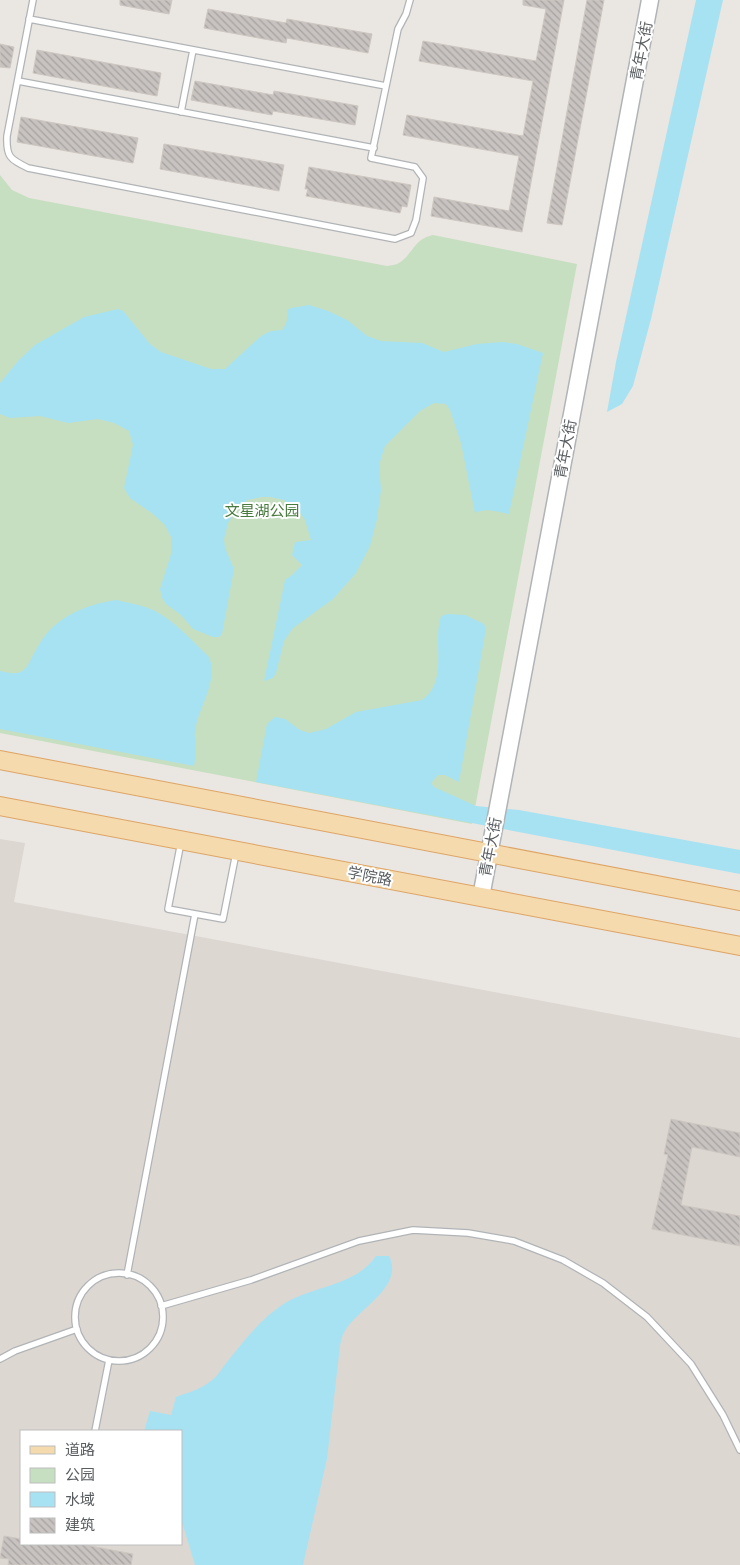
<svg xmlns="http://www.w3.org/2000/svg" width="740" height="1565" viewBox="0 0 740 1565" font-family="Manrope,'Noto Sans SC',sans-serif">
  <defs>
    <pattern id="building-back-hatch" width="6" height="6" patternUnits="userSpaceOnUse" patternTransform="scale(1.25)"><rect width="6" height="6" fill="#c8c3c0"/><path d="M-1 5l2 2M0 0l6 6M5-1l2 2" fill="none" stroke="#a5a29f"/></pattern>
  </defs>
  <rect width="100%" height="100%" fill="#eae6e1"/>
  <path fill="#ddd7d2" fill-rule="evenodd" d="M 0,839 L 25,843 L 14,902 L 740,1038 L 740,1565 L 0,1565 ZM 21,1431 L 181,1431 L 181,1544 L 21,1544 Z"/>
  <path fill="#c6dfc0" d="M 0,175 L 12,190 L 29,198 L 387,266 C 391,265 396,265 399,263 C 413,254 414,239 433,235 L 577,264 L 472,824 L 0,733 Z"/>
  <path fill="#a7e2f3" d="M 696,0 L 723,0 L 651,319 L 633,386 L 622,404 L 607,412 L 616,362 Z
    M 309,305 L 328,311 L 347,320 L 367,336 L 381,341 L 422,343 L 444,352 L 477,344 L 502,342 L 517,344 L 543,353 L 509,514 C 499,512 485,507 475,513 L 461,443 L 450,410 L 446,404 L 434,403 L 420,411 L 385,446 L 379,465 L 381,490 L 377,519 L 370,546 L 356,573 L 333,599 L 293,628 L 284,641 L 276,673 L 273,678 L 264,681 L 285,580 L 292,575 L 302,565 L 292,555 L 295,542 L 311,540 L 305,520 L 298,510 L 284,500 L 270,497 L 262,497 L 247,500 L 237,509 L 228,523 L 224,539 L 225,548 L 234,569 L 222,634 L 219,637 L 213,637 L 193,629 L 181,615 L 166,604 L 162,598 L 160,589 L 171,554 L 171,537 L 165,525 L 153,514 L 130,498 L 124,488 L 133,445 L 129,431 L 114,423 L 98,419 L 68,423 L 40,416 L 10,418 L 0,414 L 0,383 L 18,361 L 35,345 L 84,317 L 118,309 L 123,311 L 150,344 L 161,352 L 211,369 L 225,369 L 261,336 L 271,331 L 282,330 C 287,324 288,319 287,310 L 291,308 Z
    M 116,600 C 129,603 143,605 155,611 C 175,621 192,641 209,657 C 219,682 198,707 195,731 C 194,736 196,742 196,747 C 196,753 195,760 194,766 L 0,729 L 0,671 C 10,673 18,676 26,668 C 33,657 39,641 49,631 C 67,612 91,604 116,600 Z
    M 448,614 L 465,615 L 484,624 L 486,629 L 459,782 L 445,775 L 438,775 L 431,783 L 434,787 L 476,806 L 519,810 L 740,850 L 740,874 L 256,782 L 267,724 L 275,717 L 285,719 L 300,730 L 309,733 L 326,729 L 356,712 L 422,700 C 449,681 432,643 441,616 Z
    M 376,1256 L 389,1256 C 405,1287 357,1309 345,1331 C 342,1335 341,1341 340,1346 L 327,1459 L 303,1565 L 195,1565 L 181,1519 L 181,1431 L 144,1431 L 150,1411 L 171,1415 L 176,1397 C 186,1393 199,1390 208,1383 C 218,1377 223,1366 231,1357 C 246,1338 264,1316 285,1303 C 316,1285 355,1286 376,1256 Z"/>
  <path fill="url(#building-back-hatch)" stroke="#cec7c0" d="M 120,0 L 172,0 L 169,14 L 120,5 Z
    M 523,0 L 564,0 L 522,232 L 431,216 L 434,197 L 509,211 L 519,156 L 403,135 L 407,115 L 523,136 L 533,81 L 419,61 L 423,41 L 536,61 L 546,9 L 523,5 Z
    M 587,0 L 604,0 L 562,225 L 547,223 Z
    M 208,9 L 286,23 L 287,19 L 372,34 L 368,53 L 287,38 L 286,43 L 204,28 Z
    M 0,44 L 14,47 L 10,68 L 0,67 Z
    M 37,50 L 161,73 L 157,96 L 33,73 Z
    M 195,81 L 273,95 L 274,91 L 358,106 L 355,125 L 273,111 L 272,115 L 191,100 Z
    M 21,117 L 138,138 L 133,163 L 17,142 Z
    M 164,144 L 284,165 L 279,191 L 160,169 Z
    M 309,167 L 411,185 L 407,207 L 402,206 L 400,213 L 306,196 L 308,189 L 305,189 Z
    M 671,1119 L 740,1133 L 740,1157 L 692,1147 L 681,1205 L 740,1216 L 740,1246 L 652,1229 L 668,1155 L 664,1154 Z
    M 4,1536 L 21,1539 L 21,1544 L 80,1544 L 133,1554 L 131,1565 L 8,1565 L 9,1559 L 0,1558 Z"/>
  <g fill="none" stroke-linecap="round" stroke-linejoin="round">
    <defs>
      <path id="lane" d="M 33,0 L 7,136 C 6,157 10,159 28,168 L 395,239 L 411,233 L 416,220 L 423,178 L 415,167 L 371,158 L 398,29 L 406,14 L 410,0
        M 29,19 L 386,86
        M 18,81 L 374,148
        M 181,112 L 193,50
        M 181,842 L 168,909 L 223,919 L 236,853
        M75 1317a44 44 0 1 1 88 0a44 44 0 1 1-88 0Z
        M 127,1275 L 195,914
        M 161,1306 L 251,1280 L 359,1241 L 413,1230 L 468,1233 L 514,1241 L 563,1260 L 603,1283 L 647,1317 L 691,1364 L 723,1415 L 740,1450
        M 0,1359 L 15,1351 L 77,1329
        M 95,1431 L 109,1360"/>
      <path id="secondary" d="M 481,897 L 650,0"/>
      <path id="primary" d="M 0,760 L 740,901
        M 0,806 L 740,946"/>
    </defs>
    <use href="#lane" stroke="#b1b4b7" stroke-width="8"/>
    <use href="#secondary" stroke="#b0b4b7" stroke-width="19"/>
    <use href="#primary" stroke="#dea465" stroke-width="20"/>
    <use href="#lane" stroke="#fff" stroke-width="5.5"/>
    <use href="#secondary" stroke="#fff" stroke-width="16"/>
    <use href="#primary" stroke="#f4daac" stroke-width="18"/>
  </g>
  <g text-anchor="middle" dominant-baseline="central" stroke-width="4" stroke-linejoin="round" paint-order="stroke">
    <g font-size="15" fill="#595d60" stroke="#fff">
      <text transform="translate(641 51) rotate(-79)">青年大街</text>
      <text transform="translate(565 449) rotate(-79)">青年大街</text>
      <text transform="translate(490 847) rotate(-79)">青年大街</text>
      <text transform="translate(370 876) rotate(11)">学院路</text>
    </g>
    <g font-size="15" fill="#477a3d" stroke="#fff">
      <text x="262" y="510">文星湖公园</text>
    </g>
  </g>
  <rect x="20" y="1430" width="162" height="115" fill="#ffffff" stroke="#bdbebf"/>
  <rect x="30" y="1446" width="25" height="8" fill="#f4daac" stroke="#bdbebf"/>
  <text x="65" y="1455" font-size="15" fill="#595d60">道路</text>
  <rect x="30" y="1468" width="25" height="15" fill="#c6dfc0" stroke="#bdbebf"/>
  <text x="65" y="1480" font-size="15" fill="#595d60">公园</text>
  <rect x="30" y="1492" width="25" height="15" fill="#a7e2f3" stroke="#bdbebf"/>
  <text x="65" y="1505" font-size="15" fill="#595d60">水域</text>
  <rect x="30" y="1518" width="25" height="15" fill="url(#building-back-hatch)" stroke="#bdbebf"/>
  <text x="65" y="1530" font-size="15" fill="#595d60">建筑</text>
</svg>
